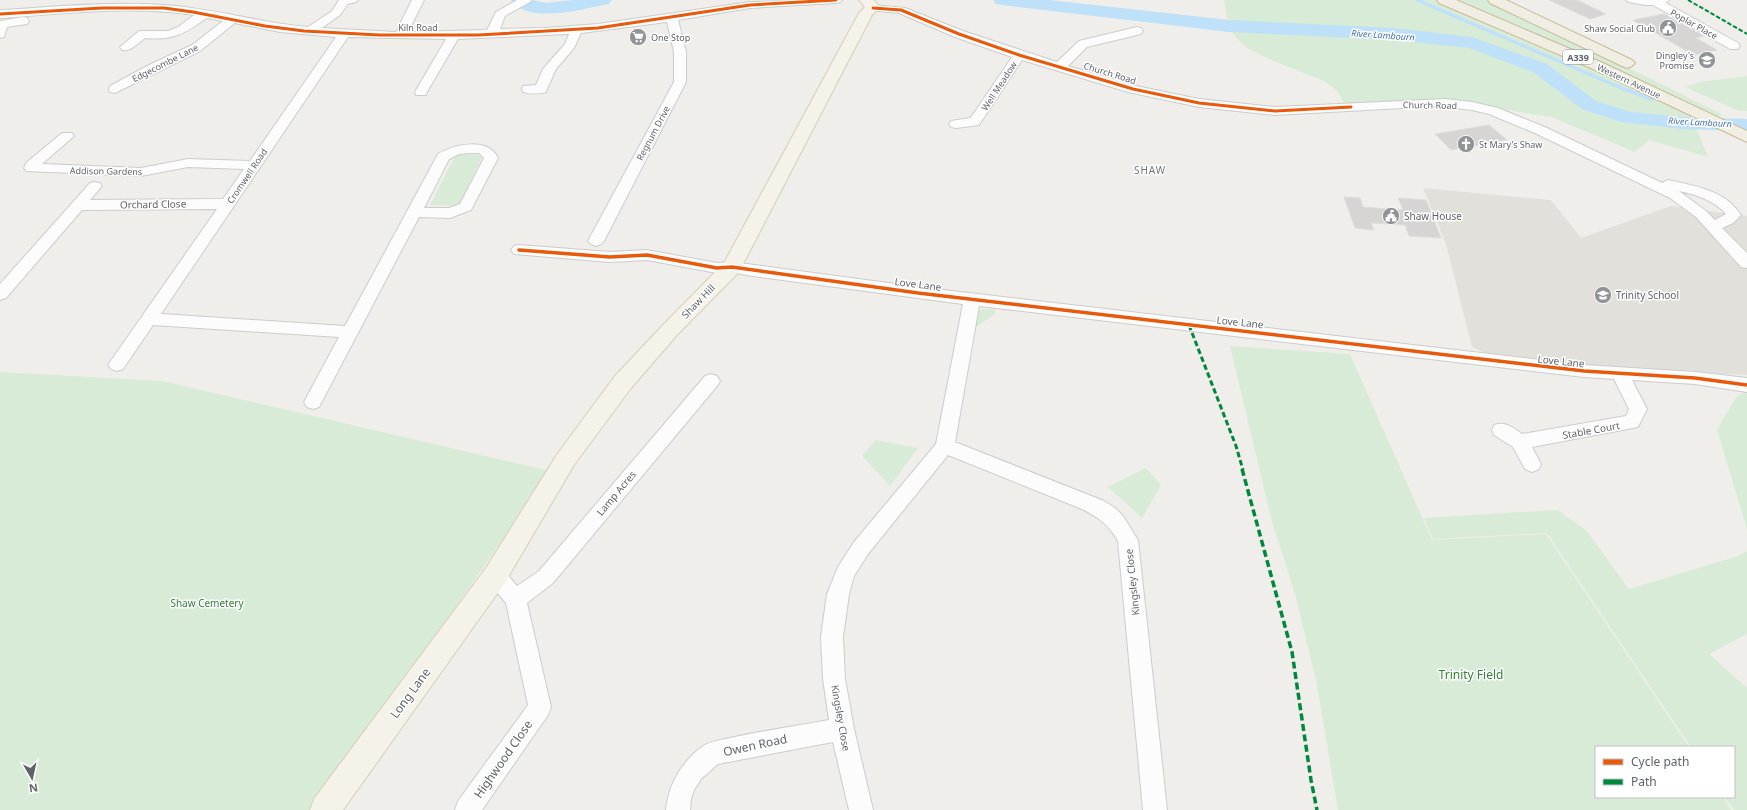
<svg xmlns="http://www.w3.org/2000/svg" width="1747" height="810" viewBox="0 0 1747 810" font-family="'Noto Sans',sans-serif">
  <rect width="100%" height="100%" fill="#efeeea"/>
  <path fill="#e2e0da" d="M 1423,188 L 1551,200 L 1581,238 L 1671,206 L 1747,216 L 1747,375 L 1607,369 L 1487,354 L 1472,347 L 1446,244 Z"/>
  <path fill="#d8ebd6" d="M 1224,0 L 1435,0 L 1638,87 L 1691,114 L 1708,157 L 1649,140 L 1635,152 L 1551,117 L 1446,100 L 1345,104 L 1337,91 L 1324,81 L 1271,60 L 1247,48 L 1240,42 L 1227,26 L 1229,26 Z
    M 1453,0 L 1488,0 L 1531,19 L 1723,115 L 1716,117 Z
    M 1747,76 L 1747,111 L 1739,111 L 1685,87 L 1700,82 Z
    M 456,154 L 483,155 L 459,206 L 430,205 Z
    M 983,309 L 995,310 L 995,314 L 975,328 L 979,311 Z
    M 1230,346 L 1350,354 L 1432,540 L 1546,534 L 1689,747 L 1596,747 L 1596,797 L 1723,797 L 1731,810 L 1338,810 L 1316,680 L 1295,594 L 1271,518 Z
    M 0,372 L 162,381 L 550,471 L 315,810 L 0,810 Z
    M 1744,392 L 1747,393 L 1747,529 L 1717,430 L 1735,399 Z
    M 875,440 L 918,448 L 890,486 L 862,456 Z
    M 1146,468 L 1161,485 L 1142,518 L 1108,487 Z
    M 1557,510 L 1586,530 L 1629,589 L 1738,556 L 1747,551 L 1747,634 L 1709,654 L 1747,688 L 1747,810 L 1734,810 L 1725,797 L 1734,797 L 1734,747 L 1691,747 L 1547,533 L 1433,539 L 1424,518 Z"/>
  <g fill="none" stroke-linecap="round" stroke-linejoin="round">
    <path stroke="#bfe0f9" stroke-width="3.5" d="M 1417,0 L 1619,87 L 1651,99 L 1654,98"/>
    <path fill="#bfe0f9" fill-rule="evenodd" d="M 511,0 L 532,0 L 546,3 L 573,0 L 612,0 L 609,4 L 603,5 C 579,10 527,24 511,0 Z
      M 993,0 L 1049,0 L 1229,20 L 1394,28 L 1472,37 L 1547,64 L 1596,101 L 1631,112 L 1681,117 L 1747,119 L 1747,131 L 1681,129 L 1621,122 L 1582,109 L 1533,72 L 1469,48 L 1394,40 L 1229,32 L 1002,5 L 996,4 Z"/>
  </g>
  <path fill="#d6d5d3" stroke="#deddd9" d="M 1549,0 L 1577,0 L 1606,14 L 1590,19 Z
    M 1664,14 L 1704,36 L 1696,38 L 1717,50 L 1694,55 L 1633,20 Z
    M 1489,125 L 1507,140 L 1451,150 L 1435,134 Z
    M 1344,197 L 1360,198 L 1363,207 L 1403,210 L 1398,198 L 1426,200 L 1441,238 L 1409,236 L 1405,225 L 1371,223 L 1374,230 L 1355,228 Z"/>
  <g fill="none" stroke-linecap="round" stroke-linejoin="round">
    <defs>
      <path id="minor" d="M 339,0 L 358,0 L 356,2 L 348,4 L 340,15 L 322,28 L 396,32 L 412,0 L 424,0 L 408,32 L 487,30 L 496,12 L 517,0 L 532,0 L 530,2 L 505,16 L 500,29 L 544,28 L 598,24 L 750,2 L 842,0 L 840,2 L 836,3 L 750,8 L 678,20 L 686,52 L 686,82 L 604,241 L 601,244 L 596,246 L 591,244 L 588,241 L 674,82 L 674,52 L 667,22 L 581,33 L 574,48 L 556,69 L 547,89 L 546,92 C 538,94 531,94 523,92 L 522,89 L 523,86 L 536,85 L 543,69 L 565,44 L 569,34 L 458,39 L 427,92 L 426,95 L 416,95 L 415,92 L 446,39 L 348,37 L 161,314 L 345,326 L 438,154 C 455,144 488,137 498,158 L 471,210 L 450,218 L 419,217 L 319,407 L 313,409 L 307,407 L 304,402 L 339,337 L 153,325 L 123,369 L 117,371 L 111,369 L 108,365 L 217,209 L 82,210 L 6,298 L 0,300 L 0,284 L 90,183 L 95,182 L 100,183 L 102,186 L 90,200 L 223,199 L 244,169 L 188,167 L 141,176 L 26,171 L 24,168 L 26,163 L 62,133 L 72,133 L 74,136 L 42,164 L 141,168 L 188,159 L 250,161 L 336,37 L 280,32 L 235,23 L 200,51 L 115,93 L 110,92 L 109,89 L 110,86 L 149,65 L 192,45 L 223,21 L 207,18 C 185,33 173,41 145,38 C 138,43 131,52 122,50 L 120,47 L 139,31 L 168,31 L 178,27 L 194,15 C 130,5 64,14 0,18 L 0,10 C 54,7 110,1 164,5 C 213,8 260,23 308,27 L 332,11 ZM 470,153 L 479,153 L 484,158 L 460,204 L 449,208 L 424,208 L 449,159 L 459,154 Z
        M 1626,0 L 1669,0 L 1666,3 L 1738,43 L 1740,46 L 1738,49 L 1730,49 L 1653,5 L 1646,5 L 1628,2 Z
        M 873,5 L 905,8 L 963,31 L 1057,62 L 1079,41 L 1137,27 L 1141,28 L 1143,31 L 1141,34 L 1087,47 L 1068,66 L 1136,86 L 1199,99 L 1275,107 L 1445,99 L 1472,102 L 1498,108 L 1547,128 L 1662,183 L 1668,180 C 1695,186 1725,190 1741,215 L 1733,223 L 1722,228 L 1747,253 L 1747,268 L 1741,267 L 1696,217 L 1670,198 L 1537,134 L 1489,114 L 1472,110 L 1445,107 L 1421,107 L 1275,115 L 1199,107 L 1128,92 L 1022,60 L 979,125 L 956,128 L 951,127 L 949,124 L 951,121 L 970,118 L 972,116 L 1012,57 L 955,37 L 899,13 L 869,10 L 867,8 L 869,6 ZM 1679,191 C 1696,195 1714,200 1726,214 L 1715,220 L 1706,211 Z
        M 23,17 L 27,18 L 29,21 L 27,24 L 7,27 L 4,37 L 0,38 L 0,21 Z
        M 519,245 L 610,252 L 647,250 L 717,263 L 732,262 L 918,287 L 1584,365 L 1695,372 L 1747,378 L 1747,392 L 1695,384 L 1632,380 L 1647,409 L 1638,427 L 1532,447 L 1541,464 L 1539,469 L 1532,472 L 1525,469 L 1513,447 L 1494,435 L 1492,430 L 1494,425 C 1506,421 1513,428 1522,434 L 1626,416 L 1629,409 L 1614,379 L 1584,377 L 979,306 L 955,442 L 1104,501 L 1115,508 L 1123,516 L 1138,540 L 1167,810 L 1143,810 L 1118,541 C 1109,525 1098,517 1082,509 L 948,455 L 868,554 L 854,576 L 849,594 L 843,637 L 845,679 L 854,729 L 873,810 L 849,810 L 833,742 L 718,764 L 701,779 L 694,790 L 691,799 L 690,810 L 666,810 C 668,785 682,761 703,746 C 711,741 721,740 730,738 C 762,731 796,726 829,720 L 823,679 L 821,637 L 827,594 L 838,567 L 854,542 L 936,444 L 963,304 L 752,276 L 732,272 L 717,273 L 647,260 L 610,262 L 514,254 L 511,250 L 514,246 Z
        M 711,374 L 717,376 L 720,381 L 717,386 L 553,583 L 527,603 L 551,707 L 548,715 L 482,810 L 455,810 L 458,801 L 528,705 L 506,603 L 488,582 L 485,576 L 488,570 C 503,564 508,576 517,586 L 539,571 L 705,376 Z"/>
      <path id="major" d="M 859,0 L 874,0 L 880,8 L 872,15 L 739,272 L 677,335 L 631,388 L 574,465 L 504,584 L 343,810 L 310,810 L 314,799 L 486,568 L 558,453 L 615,376 L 663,325 L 724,263 L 859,13 L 865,7 Z"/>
      <path id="highway" d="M 1437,0 L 1456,0 L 1603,63 L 1747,131 L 1747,142 L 1593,69 L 1439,3 Z
        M 1488,0 L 1506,0 L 1632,60 L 1635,63 L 1632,66 L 1627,68 L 1622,66 L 1490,3 Z"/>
    </defs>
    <use href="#minor" stroke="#cbcccc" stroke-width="2"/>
    <use href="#major" stroke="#d7ceb8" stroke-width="2"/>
    <use href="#highway" stroke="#c8b996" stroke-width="2"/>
    <use href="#minor" fill="#fdfcfc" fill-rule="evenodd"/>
    <use href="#major" fill="#f4f2e9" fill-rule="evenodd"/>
    <use href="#highway" fill="#f0ede3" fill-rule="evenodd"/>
    <path stroke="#00873e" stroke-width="2" stroke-dasharray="4.5 2" stroke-linecap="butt" d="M 1688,0 L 1747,34"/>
    <path stroke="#00873e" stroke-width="3" stroke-dasharray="5.5 3" stroke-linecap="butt" d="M 1189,325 L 1236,446 L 1243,470"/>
    <path stroke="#00873e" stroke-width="3.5" stroke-dasharray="7 3.5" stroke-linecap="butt" d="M 1242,469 L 1292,652 L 1311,780 L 1317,810"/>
    <defs>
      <path id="cycleway-far1" d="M 873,8 L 901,10 L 959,34 L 1019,55 L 1133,89 L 1199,103 L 1275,111 L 1351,107
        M 0,14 L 102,8 L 164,8 L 193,12 L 265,26 L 304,31 L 379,35 L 478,35 L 598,28 L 750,5 L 836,0"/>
      <path id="cycleway" d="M 519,250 L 610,257 L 647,255 L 717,268 L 732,267 L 918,293 L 1584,371 L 1695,378 L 1747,385"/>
    </defs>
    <use href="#cycleway-far1" stroke="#fff" stroke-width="5"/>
    <use href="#cycleway" stroke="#fff" stroke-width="6"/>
    <use href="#cycleway-far1" stroke="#e8590c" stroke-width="3"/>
    <use href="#cycleway" stroke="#e8590c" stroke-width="3.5"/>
  </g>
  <defs>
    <symbol id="civic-disc" viewBox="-11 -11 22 22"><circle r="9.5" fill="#919496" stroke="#fff"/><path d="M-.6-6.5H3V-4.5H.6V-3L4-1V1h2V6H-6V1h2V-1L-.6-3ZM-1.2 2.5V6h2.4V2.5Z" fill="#fff"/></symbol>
    <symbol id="supermarket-disc" viewBox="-11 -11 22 22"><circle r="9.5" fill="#919496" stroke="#fff"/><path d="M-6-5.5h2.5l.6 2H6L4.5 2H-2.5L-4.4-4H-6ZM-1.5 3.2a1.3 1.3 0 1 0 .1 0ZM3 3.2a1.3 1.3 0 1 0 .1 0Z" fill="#fff"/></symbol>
    <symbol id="school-disc" viewBox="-11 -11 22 22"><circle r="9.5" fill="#919496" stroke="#fff"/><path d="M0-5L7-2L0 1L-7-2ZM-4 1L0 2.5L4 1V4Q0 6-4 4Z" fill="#fff"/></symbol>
    <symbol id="church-disc" viewBox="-11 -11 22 22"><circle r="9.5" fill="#919496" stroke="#fff"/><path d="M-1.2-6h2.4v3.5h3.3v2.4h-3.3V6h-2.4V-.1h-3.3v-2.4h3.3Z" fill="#fff"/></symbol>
  </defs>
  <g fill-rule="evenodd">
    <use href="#civic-disc" x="1658" y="18" width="20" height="20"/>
    <use href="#supermarket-disc" x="628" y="27" width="20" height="20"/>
    <use href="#school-disc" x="1697" y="50" width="20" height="20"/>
    <use href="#church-disc" x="1456" y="134" width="20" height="20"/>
    <use href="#civic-disc" x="1381" y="206" width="20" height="20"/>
    <use href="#school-disc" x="1593" y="285" width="20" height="20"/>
  </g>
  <g text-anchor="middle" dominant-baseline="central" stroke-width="3" stroke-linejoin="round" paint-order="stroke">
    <g font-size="9" fill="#5f6368" stroke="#fff">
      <text transform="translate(1694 24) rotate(29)">Poplar Place</text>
      <text x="418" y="27">Kiln Road</text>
      <text transform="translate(165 63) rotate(-27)">Edgecombe Lane</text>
      <text transform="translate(1110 73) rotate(17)">Church Road</text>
      <text transform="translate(1629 81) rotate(25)">Western Avenue</text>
      <text transform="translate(999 86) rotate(-57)">Well Meadow</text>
      <text transform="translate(1430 105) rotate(1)">Church Road</text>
      <text transform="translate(653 133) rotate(-62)">Regnum Drive</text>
      <text transform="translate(106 171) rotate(1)">Addison Gardens</text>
      <text transform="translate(247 176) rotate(-56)">Cromwell Road</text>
    </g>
    <g font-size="9" fill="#5f6368" stroke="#fff" text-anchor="end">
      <text x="1655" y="28">Shaw Social Club</text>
      <text x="651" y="37" text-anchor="start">One Stop</text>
      <text x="1694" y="55">Dingley's<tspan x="1694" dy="10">Promise</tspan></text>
      <text x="1479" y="144" text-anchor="start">St Mary's Shaw</text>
    </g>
    <g font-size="9" font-style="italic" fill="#4174aa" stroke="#fff">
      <text transform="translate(1383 35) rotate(4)">River Lambourn</text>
      <text transform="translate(1700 122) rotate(3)">River Lambourn</text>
    </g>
    <rect fill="#fff" stroke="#8f9295" stroke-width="1" x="1563" y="50" width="30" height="14" rx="3"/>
    <g font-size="9" font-weight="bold" fill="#5f6368">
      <text x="1578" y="57">A339</text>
    </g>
    <g font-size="10" letter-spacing="1" fill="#70757a" stroke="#fff">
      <text x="1150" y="170">SHAW</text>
    </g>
    <g font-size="10" fill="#5f6368" stroke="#fff">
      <text transform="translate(153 204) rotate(-1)">Orchard Close</text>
      <text transform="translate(918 284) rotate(7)">Love Lane</text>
      <text transform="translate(698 301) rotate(-46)">Shaw Hill</text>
      <text transform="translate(1240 322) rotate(6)">Love Lane</text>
      <text transform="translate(1561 361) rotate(6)">Love Lane</text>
      <text transform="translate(1591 430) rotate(-10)">Stable Court</text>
      <text transform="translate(616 493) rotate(-50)">Lamp Acres</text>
      <text transform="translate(1132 582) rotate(-96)">Kingsley Close</text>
      <text transform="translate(841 718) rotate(80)">Kingsley Close</text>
    </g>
    <g font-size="10" fill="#5f6368" stroke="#fff" text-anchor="start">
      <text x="1404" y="216">Shaw House</text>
      <text x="1616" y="295">Trinity School</text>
    </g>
    <g font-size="10" fill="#348238" stroke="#fff">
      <text x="207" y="603">Shaw Cemetery</text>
    </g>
    <g font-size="12" fill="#348238" stroke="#fff">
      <text x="1471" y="674">Trinity Field</text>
    </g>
    <g font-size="12" fill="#5f6368" stroke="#fff">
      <text transform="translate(410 693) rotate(-54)">Long Lane</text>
      <text transform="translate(755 745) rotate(-12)">Owen Road</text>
      <text transform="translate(503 759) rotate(-55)">Highwood Close</text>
    </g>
  </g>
  <rect x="1595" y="746" width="140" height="52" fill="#ffffff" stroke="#bfc1c3"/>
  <rect x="1603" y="759" width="20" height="6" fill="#e8590c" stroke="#bfc1c3"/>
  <text x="1631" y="766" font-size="12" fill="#5f6368">Cycle path</text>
  <rect x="1603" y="779" width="20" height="6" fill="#00873e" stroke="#bfc1c3"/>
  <text x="1631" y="786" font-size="12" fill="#5f6368">Path</text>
  <g transform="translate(32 778) rotate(171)" stroke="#ffffff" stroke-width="3" paint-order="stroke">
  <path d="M0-3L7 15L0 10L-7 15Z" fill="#5f6368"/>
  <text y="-6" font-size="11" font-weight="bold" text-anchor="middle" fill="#5f6368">N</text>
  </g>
</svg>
